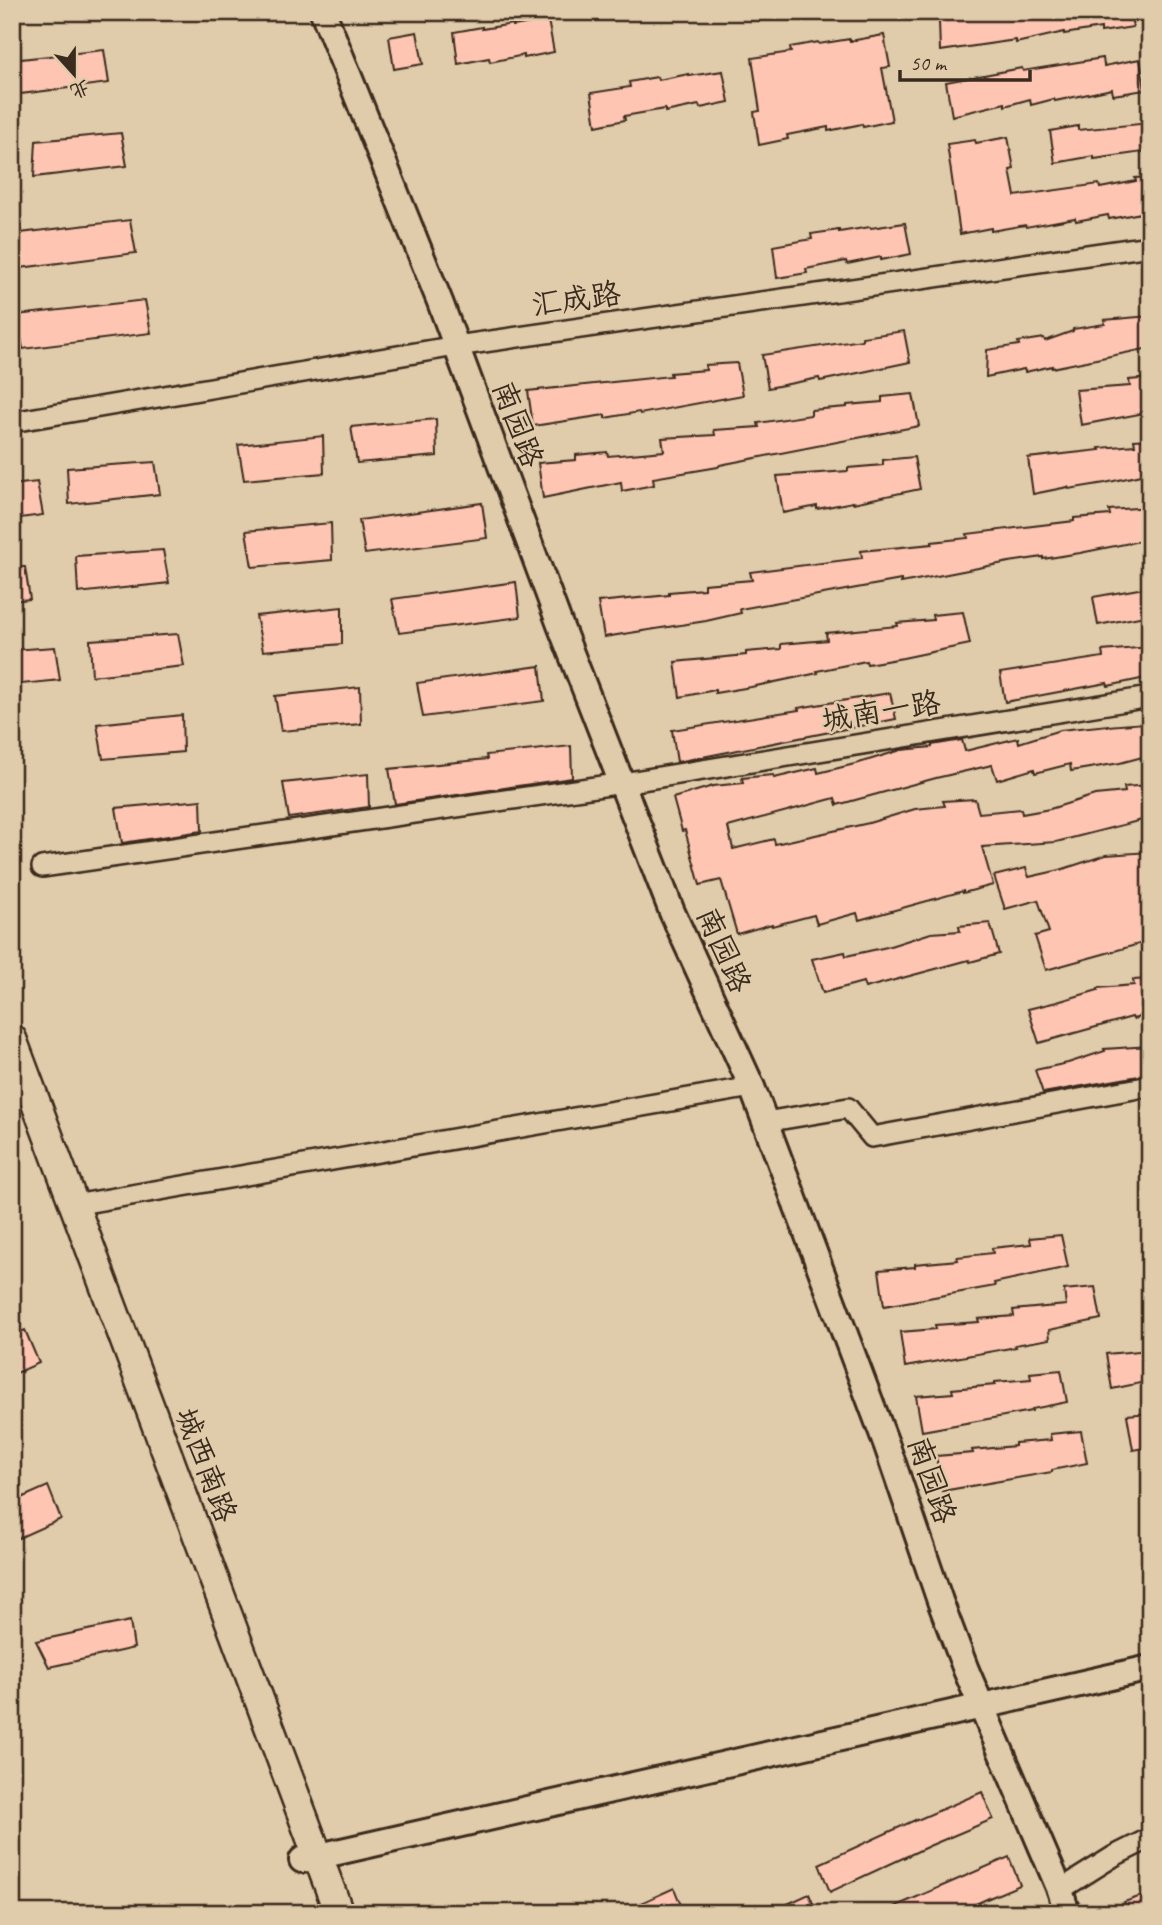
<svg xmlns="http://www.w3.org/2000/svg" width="1162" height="1925" viewBox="0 0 1162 1925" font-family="Caveat,'LXGW WenKai TC',sans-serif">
  <rect width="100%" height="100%" fill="#e0ccaa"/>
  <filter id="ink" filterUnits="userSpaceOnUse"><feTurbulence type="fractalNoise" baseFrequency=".0143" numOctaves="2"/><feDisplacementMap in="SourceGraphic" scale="14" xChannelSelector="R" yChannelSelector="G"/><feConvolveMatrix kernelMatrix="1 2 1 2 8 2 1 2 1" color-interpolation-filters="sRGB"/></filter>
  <g filter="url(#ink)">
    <path fill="#fec5b3" stroke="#3b2a1e" stroke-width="2" d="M 1011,12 L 1130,12 L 1133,27 L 1101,32 L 1101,28 L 1064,34 L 1064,32 L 1016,43 L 1016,40 L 940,51 L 939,21 L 1011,14 Z
      M 548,20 L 554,52 L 524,58 L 524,55 L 490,62 L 489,58 L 458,64 L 454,32 L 482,27 L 482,29 L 513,24 L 513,26 Z
      M 417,32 L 423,64 L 394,69 L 389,37 Z
      M 884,35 L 890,67 L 882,68 L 892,121 L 863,127 L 862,124 L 828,131 L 828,127 L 787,135 L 788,139 L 759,145 L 754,112 L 760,111 L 752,58 L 791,52 L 790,47 L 818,42 L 819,44 L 850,39 L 850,41 Z
      M 104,50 L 109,83 L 12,95 L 12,60 Z
      M 1103,58 L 1104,66 L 1140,59 L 1145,90 L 1113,95 L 1112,89 L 1055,101 L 1054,99 L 1031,105 L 1030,99 L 1005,106 L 1005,103 L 952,116 L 946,82 L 1022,68 L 1023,71 Z
      M 723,71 L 729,102 L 700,108 L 699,105 L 665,112 L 665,109 L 624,116 L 625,120 L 596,126 L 591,93 L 630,87 L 629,82 L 657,77 L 658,80 L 689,74 L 689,76 Z
      M 1150,123 L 1150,151 L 1094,159 L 1094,156 L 1055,163 L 1050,131 L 1078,126 L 1078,130 Z
      M 121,133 L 127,166 L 34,177 L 36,141 Z
      M 1008,137 L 1014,169 L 1010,170 L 1015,196 L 1099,184 L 1100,188 L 1136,181 L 1135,178 L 1150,177 L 1150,218 L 1142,218 L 1141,213 L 1109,219 L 1108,215 L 1076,221 L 1075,218 L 1026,227 L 1025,225 L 991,231 L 991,228 L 960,234 L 947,144 L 975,140 L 976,143 Z
      M 130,220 L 136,253 L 12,269 L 12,234 Z
      M 905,223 L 911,254 L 881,260 L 881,257 L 847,264 L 846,261 L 806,269 L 807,273 L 777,278 L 773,246 L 812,239 L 811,234 L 839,230 L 839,232 L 870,227 L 871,228 Z
      M 145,300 L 151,333 L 23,349 L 17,315 Z
      M 1150,316 L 1150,348 L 1052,368 L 1052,366 L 1025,372 L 1024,369 L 986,377 L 987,350 L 1019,345 L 1018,342 L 1044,338 L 1045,341 L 1073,331 L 1073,329 L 1105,324 L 1104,320 Z
      M 904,331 L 910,362 L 820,381 L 819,378 L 768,388 L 762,355 L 862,340 L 862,337 Z
      M 737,363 L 743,395 L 640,414 L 639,412 L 605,418 L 605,415 L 533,426 L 528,391 L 671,376 L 670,373 L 706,370 L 705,365 Z
      M 1150,378 L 1150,412 L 1081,425 L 1076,390 L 1130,386 L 1129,380 Z
      M 913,394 L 919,426 L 720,465 L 718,467 L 653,478 L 654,485 L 622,491 L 621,482 L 543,498 L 538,463 L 576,460 L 576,455 L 607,452 L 608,456 L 664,451 L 662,438 L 715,435 L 714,430 L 759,427 L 758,423 L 811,415 L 811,410 L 847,407 L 847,405 L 882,402 L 882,397 Z
      M 436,419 L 437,456 L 357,463 L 351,427 Z
      M 323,436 L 324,473 L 244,480 L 238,445 Z
      M 1150,439 L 1150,473 L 1105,483 L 1069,489 L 1068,487 L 1033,494 L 1028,458 L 1100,450 L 1099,448 L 1135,445 L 1134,440 Z
      M 914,457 L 920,489 L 853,503 L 853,502 L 817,509 L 817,506 L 783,513 L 777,476 L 848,471 L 848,468 L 883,465 L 883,460 Z
      M 155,462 L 160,494 L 69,504 L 67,468 Z
      M 37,482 L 43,515 L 12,519 L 12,485 Z
      M 482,503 L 487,538 L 365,554 L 359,520 Z
      M 1150,507 L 1150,539 L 1080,553 L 1043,559 L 1043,557 L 1009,562 L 901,583 L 901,580 L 740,609 L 741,613 L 706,621 L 604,637 L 598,602 L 669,595 L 669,592 L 704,589 L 704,584 L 752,580 L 750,572 L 862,558 L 861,551 L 932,544 L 932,542 L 968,538 L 967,534 L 1074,521 L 1074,518 L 1110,515 L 1109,510 Z
      M 331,523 L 332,560 L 252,567 L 246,531 Z
      M 163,550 L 169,583 L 78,593 L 76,556 Z
      M 12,567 L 25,567 L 30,599 L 12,601 Z
      M 516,582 L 520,617 L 399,633 L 392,599 Z
      M 1150,587 L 1150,615 L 1098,625 L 1093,597 Z
      M 342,607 L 342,644 L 263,651 L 256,616 Z
      M 963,612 L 970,644 L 903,658 L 867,664 L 866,661 L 817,671 L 818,673 L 751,687 L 715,693 L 715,690 L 680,697 L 675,662 L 746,655 L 746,652 L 781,649 L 781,644 L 827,640 L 826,633 L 898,626 L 897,623 L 933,620 L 932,615 Z
      M 178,634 L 184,666 L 92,676 L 90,640 Z
      M 55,647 L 60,680 L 12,685 L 12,650 Z
      M 1150,647 L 1150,677 L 1108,686 L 1107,683 L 1005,702 L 1000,673 L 1103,657 L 1102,651 Z
      M 540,666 L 544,701 L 423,717 L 417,683 Z
      M 360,687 L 361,724 L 281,731 L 275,696 Z
      M 890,693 L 896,719 L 677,762 L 672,730 L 799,710 L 798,708 Z
      M 182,715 L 183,752 L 103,759 L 97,724 Z
      M 1145,723 L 1150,740 L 1150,755 L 1120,763 L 1071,771 L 1070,764 L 1035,773 L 1034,769 L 997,780 L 992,765 L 936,778 L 837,805 L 835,798 L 728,827 L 733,849 L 774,839 L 775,844 L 869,823 L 915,809 L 945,806 L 943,801 L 975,799 L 979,813 L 1021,809 L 1022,814 L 1050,809 L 1095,795 L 1125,792 L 1124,787 L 1150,785 L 1150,818 L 1056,842 L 982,847 L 993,885 L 963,893 L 963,891 L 859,920 L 857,913 L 817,924 L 814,915 L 772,926 L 772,924 L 737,934 L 721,880 L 700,885 L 685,830 L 682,831 L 673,798 L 713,786 L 743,783 L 742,778 L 773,775 L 774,778 L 817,768 L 818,773 L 859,763 L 901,750 L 932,747 L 932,745 L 962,740 L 965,751 L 1018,738 L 1019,743 L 1060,730 L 1108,725 L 1108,726 Z
      M 571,746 L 572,778 L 395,804 L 389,769 L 487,759 L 486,755 Z
      M 368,774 L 369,807 L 289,818 L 283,783 Z
      M 201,800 L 202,831 L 122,843 L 116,808 Z
      M 1150,852 L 1150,941 L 1046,970 L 1035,936 L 1049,932 L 1038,900 L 1005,909 L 994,876 L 1026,868 L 1029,877 L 1060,870 L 1106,855 Z
      M 990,923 L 999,954 L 970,962 L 969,960 L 865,988 L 863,982 L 823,993 L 812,959 L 845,952 L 846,956 L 887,947 L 931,933 L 960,931 L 959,926 Z
      M 1150,979 L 1150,1014 L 1133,1019 L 1132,1017 L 1039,1043 L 1028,1009 L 1057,1002 L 1098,990 L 1098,988 L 1134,985 L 1133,980 Z
      M 1150,1046 L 1150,1074 L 1043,1093 L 1035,1070 L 1068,1063 L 1105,1051 L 1104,1049 Z
      M 1061,1235 L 1068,1267 L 994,1283 L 995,1286 L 884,1306 L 879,1270 L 915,1267 L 915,1264 L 958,1260 L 957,1257 L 993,1253 L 992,1248 L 1031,1244 L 1030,1238 Z
      M 1095,1287 L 1101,1319 L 1049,1330 L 1050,1339 L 1015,1345 L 1016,1347 L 905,1367 L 900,1332 L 936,1329 L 935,1325 L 979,1322 L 978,1319 L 1014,1316 L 1013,1310 L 1066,1305 L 1064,1290 Z
      M 25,1330 L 39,1363 L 12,1375 L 12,1336 Z
      M 1150,1350 L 1150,1381 L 1112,1389 L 1106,1354 Z
      M 1061,1370 L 1067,1402 L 1032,1409 L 1032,1411 L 922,1431 L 916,1396 L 953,1393 L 952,1389 L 995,1385 L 995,1382 L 1031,1379 L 1030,1373 Z
      M 1150,1413 L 1150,1447 L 1133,1450 L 1127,1415 Z
      M 1081,1431 L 1087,1463 L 1052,1470 L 1052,1472 L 942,1491 L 936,1456 L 973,1453 L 972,1450 L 1015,1446 L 1015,1443 L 1051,1440 L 1050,1434 Z
      M 48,1486 L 61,1519 L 12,1541 L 12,1502 Z
      M 130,1621 L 134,1648 L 49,1667 L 36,1641 Z
      M 982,1792 L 993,1819 L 929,1846 L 830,1892 L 819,1864 L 915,1820 L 915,1821 Z
      M 1009,1857 L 1020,1885 L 989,1898 L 956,1913 L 880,1913 Z
      M 674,1888 L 684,1913 L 619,1913 Z
      M 1150,1893 L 1150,1913 L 1128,1913 L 1124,1902 Z
      M 809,1894 L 817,1913 L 768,1913 Z"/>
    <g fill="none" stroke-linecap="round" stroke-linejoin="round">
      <defs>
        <path id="minor" d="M 12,422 L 456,346 L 1150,246
          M 42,867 L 623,783 L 1150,697
          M 765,1122 L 848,1108 L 872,1137 L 1150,1086
          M 74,1205 L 752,1087
          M 1060,1890 L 1114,1856 L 1150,1838"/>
        <path id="tertiary" d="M 323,12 L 440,302 L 560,625 L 672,912 L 752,1087 L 887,1446 L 940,1601 L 966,1670 L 1060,1890 L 1067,1913
          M 302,1860 L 1150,1668"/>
        <path id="secondary" d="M 12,1039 L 339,1913"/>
      </defs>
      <use href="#minor" stroke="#3b2a1e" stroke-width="24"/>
      <use href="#tertiary" stroke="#3b2a1e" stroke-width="30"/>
      <use href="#secondary" stroke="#3b2a1e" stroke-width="33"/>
      <use href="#minor" stroke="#e0ccaa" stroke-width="19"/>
      <use href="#tertiary" stroke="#e0ccaa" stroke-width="24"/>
      <use href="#secondary" stroke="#e0ccaa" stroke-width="28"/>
    </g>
  </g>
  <g text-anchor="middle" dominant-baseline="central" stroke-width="5" stroke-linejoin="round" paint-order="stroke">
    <g font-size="30" fill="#3b2a1e" stroke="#e0ccaa">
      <text transform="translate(576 299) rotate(-8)">汇成路</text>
      <text transform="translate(518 424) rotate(69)">南园路</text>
      <text transform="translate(881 711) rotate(-9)">城南一路</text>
      <text transform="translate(724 950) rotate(66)">南园路</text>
      <text transform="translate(206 1465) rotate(69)">城西南路</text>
      <text transform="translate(932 1480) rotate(71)">南园路</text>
    </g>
  </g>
  <rect width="1162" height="1925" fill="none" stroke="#e0ccaa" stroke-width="42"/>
  <rect x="21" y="21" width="1120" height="1883" fill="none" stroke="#3b2a1e" stroke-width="2.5" filter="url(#ink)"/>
  <g transform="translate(74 74) rotate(159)" stroke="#e0ccaa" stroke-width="5" paint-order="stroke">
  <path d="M0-5L12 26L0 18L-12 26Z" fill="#3b2a1e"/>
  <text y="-10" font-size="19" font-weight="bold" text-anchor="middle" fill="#3b2a1e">北</text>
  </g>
  <path d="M900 70v10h130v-10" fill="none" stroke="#3b2a1e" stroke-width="3.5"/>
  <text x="910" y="70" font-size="21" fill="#3b2a1e" stroke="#e0ccaa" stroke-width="5" paint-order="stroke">50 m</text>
</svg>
